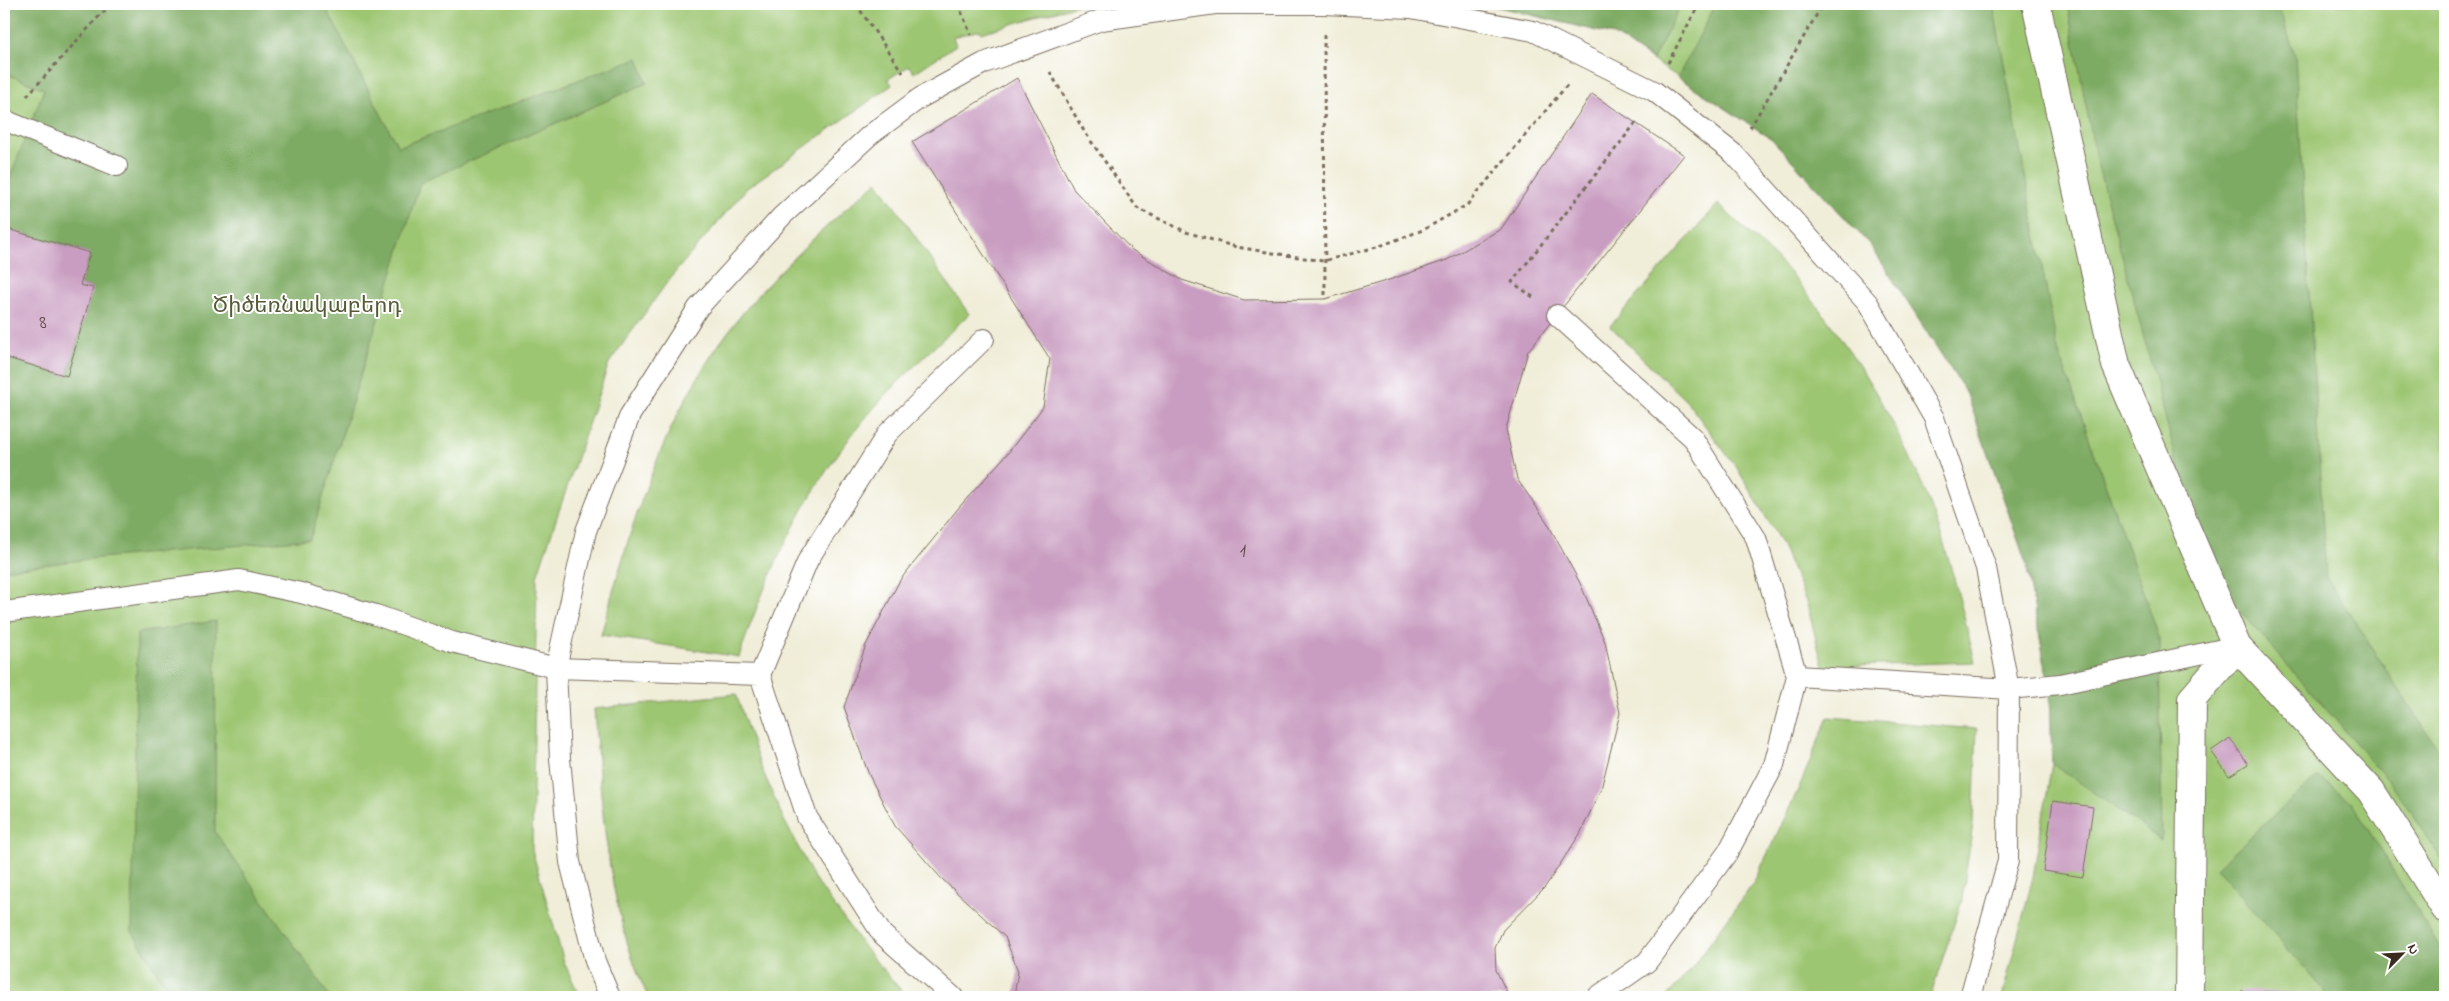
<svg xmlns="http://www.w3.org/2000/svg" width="2449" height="1001" viewBox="0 0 2449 1001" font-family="'Indie Flower','Noto Sans Armenian',sans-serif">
  <rect width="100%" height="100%" fill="#fff"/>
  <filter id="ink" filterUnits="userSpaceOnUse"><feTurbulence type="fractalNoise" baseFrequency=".02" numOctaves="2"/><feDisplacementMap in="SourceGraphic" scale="10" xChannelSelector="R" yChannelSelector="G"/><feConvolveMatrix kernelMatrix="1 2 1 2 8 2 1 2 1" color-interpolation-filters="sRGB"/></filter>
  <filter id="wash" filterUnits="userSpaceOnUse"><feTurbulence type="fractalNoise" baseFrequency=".0096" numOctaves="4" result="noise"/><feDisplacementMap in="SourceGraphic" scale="20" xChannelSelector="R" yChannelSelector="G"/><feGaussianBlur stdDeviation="1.12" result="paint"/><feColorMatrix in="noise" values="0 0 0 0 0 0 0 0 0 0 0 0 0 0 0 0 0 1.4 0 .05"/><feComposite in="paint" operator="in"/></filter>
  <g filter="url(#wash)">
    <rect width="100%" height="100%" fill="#f0edd8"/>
    <path fill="#9dc672" stroke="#6c7848" d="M 4,4 L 1081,4 L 981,33 L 980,30 L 953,37 L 956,45 L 914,73 L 909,66 L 888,79 L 892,85 L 747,188 L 671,277 L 609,363 L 537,576 L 532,850 L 564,962 L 580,997 L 4,997 Z
      M 1487,4 L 2445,4 L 2445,997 L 2002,997 L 2033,877 L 2052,763 L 2050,691 L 2026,563 L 1967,394 L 1871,246 L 1772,139 L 1614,35 Z
      M 877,181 L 969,314 C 937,345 904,374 874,408 C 811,480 769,567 739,657 L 601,635 C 629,531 662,419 728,332 C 770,275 824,229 877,181 Z
      M 1718,204 C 1744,229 1773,253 1797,281 C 1851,346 1898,422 1929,501 C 1949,553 1962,608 1975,662 L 1823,667 L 1807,604 L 1780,541 L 1737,468 L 1688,403 L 1610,326 Z
      M 736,694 L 759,762 L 783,818 L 814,878 L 867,951 L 907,997 L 648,997 C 606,906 602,807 594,709 Z
      M 1828,717 L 1977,729 L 1973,824 L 1962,900 L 1930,997 L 1666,997 L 1688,973 L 1753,884 L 1798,790 Z"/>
    <path fill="#7eab64" stroke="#5c6a41" d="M 4,4 L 324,4 L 398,147 L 638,58 L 647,83 L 420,183 L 310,539 L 89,559 L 4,570 L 4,357 L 67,376 L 93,288 L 80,285 L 90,253 L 4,228 L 4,193 L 44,89 L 4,73 Z
      M 1487,4 L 1681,4 L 1653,60 L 1614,35 Z
      M 1716,4 L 1993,4 L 2057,347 L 2159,637 L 2162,841 L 2052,763 L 2050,691 L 2026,563 L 1967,394 L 1871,246 L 1772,139 L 1678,77 Z
      M 2067,4 L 2278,4 L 2295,55 L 2326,577 L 2445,760 L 2445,865 L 2394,787 L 2222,590 L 2190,510 L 2096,159 Z
      M 216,621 L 215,832 L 330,997 L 172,997 L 132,931 L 137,633 Z
      M 2318,776 L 2352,803 L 2445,956 L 2445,997 L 2324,997 L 2324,990 L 2216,868 Z"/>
    <g id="blocks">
      <path fill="#c99dc1" d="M 1017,78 L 1074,190 L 1132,250 L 1182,280 L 1244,300 L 1325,299 L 1386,281 L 1447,260 L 1501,229 L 1592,94 L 1684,155 L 1528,351 L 1506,429 L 1517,479 L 1547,522 L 1580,583 L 1605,642 L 1620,713 L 1601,789 L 1580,834 L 1545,887 L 1503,930 L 1495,948 L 1496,970 L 1509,997 L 1014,997 L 1018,971 L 1005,937 L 941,878 L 895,826 L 869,775 L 844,707 L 866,645 L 900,580 L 961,505 L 1008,453 L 1043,407 L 1050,359 L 912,142 Z
        M 4,228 L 90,253 L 80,285 L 93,288 L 67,376 L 4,357 Z
        M 2230,738 L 2248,764 L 2229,776 L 2211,751 Z
        M 2053,801 L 2093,807 L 2083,877 L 2043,871 Z
        M 2241,991 L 2319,993 L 2318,997 L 2241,997 Z"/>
    </g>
  </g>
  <g filter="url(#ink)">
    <use href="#blocks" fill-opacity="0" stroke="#7a6e5f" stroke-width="1"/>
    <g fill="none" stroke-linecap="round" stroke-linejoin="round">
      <defs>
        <path id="service" d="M 4,120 L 117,166
          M 1557,315 L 1693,438 L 1756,538 L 1797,676 L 1774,765 L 1728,852 L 1647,962 L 1597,997
          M 4,612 L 239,580 L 301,593 L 376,615 L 452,642 L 556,668 L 760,675
          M 1797,676 L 2009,689 L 2060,684 L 2237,646
          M 610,997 L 595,961 L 570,862 L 560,759 L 556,668 L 586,531 L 630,415 L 698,308 L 782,216 L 870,135 L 920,98 L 984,63 L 1101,20 L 1215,4 L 1324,4 L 1411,8 L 1533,31 L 1654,91 L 1734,154 L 1868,303 L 1934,418 L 1986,568 L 2009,689 L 2008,861 L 1970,997
          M 953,997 L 882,934 L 807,817 L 760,675 L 808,560 L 887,434 L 984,339"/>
        <path id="pedestrian" d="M 2036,4 L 2116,365 L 2237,647 L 2371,791 L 2445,908
          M 2189,997 L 2192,699 L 2237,647"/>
      </defs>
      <use href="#service" stroke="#7a6e5f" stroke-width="22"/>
      <use href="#pedestrian" stroke="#7a6e5f" stroke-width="30"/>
      <path stroke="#7a6e5f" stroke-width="3" stroke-dasharray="4 4" stroke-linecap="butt" d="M 856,4 L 903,73
        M 958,4 L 971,35
        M 1324,35 L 1325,299
        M 1668,63 L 1699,4
        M 1050,72 L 1084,131 L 1137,208 L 1186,232 L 1236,247 L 1323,261 L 1377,247 L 1423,230 L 1467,205 L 1568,84
        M 27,96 L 102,13 L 115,4
        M 1750,128 L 1823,4
        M 1533,297 L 1512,282 L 1638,120"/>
      <use href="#service" stroke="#fff" stroke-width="20"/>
      <use href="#pedestrian" stroke="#fff" stroke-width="28"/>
    </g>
  </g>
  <g text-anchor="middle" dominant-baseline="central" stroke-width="4" stroke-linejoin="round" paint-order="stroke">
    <g font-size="20" fill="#5e4747">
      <text x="43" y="323">8</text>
      <text x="1243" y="551">1</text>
    </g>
    <g font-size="22" fill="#585937" stroke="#fff">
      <text x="307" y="307">Ծիծեռնակաբերդ</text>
    </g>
  </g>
  <rect width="2449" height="1001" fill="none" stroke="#fff" stroke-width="20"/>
  <g transform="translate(2402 954) rotate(66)" stroke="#ffffff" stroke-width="4" paint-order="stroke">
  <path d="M0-4L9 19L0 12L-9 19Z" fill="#3b2a1e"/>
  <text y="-8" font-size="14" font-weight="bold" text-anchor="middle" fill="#3b2a1e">N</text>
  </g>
</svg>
